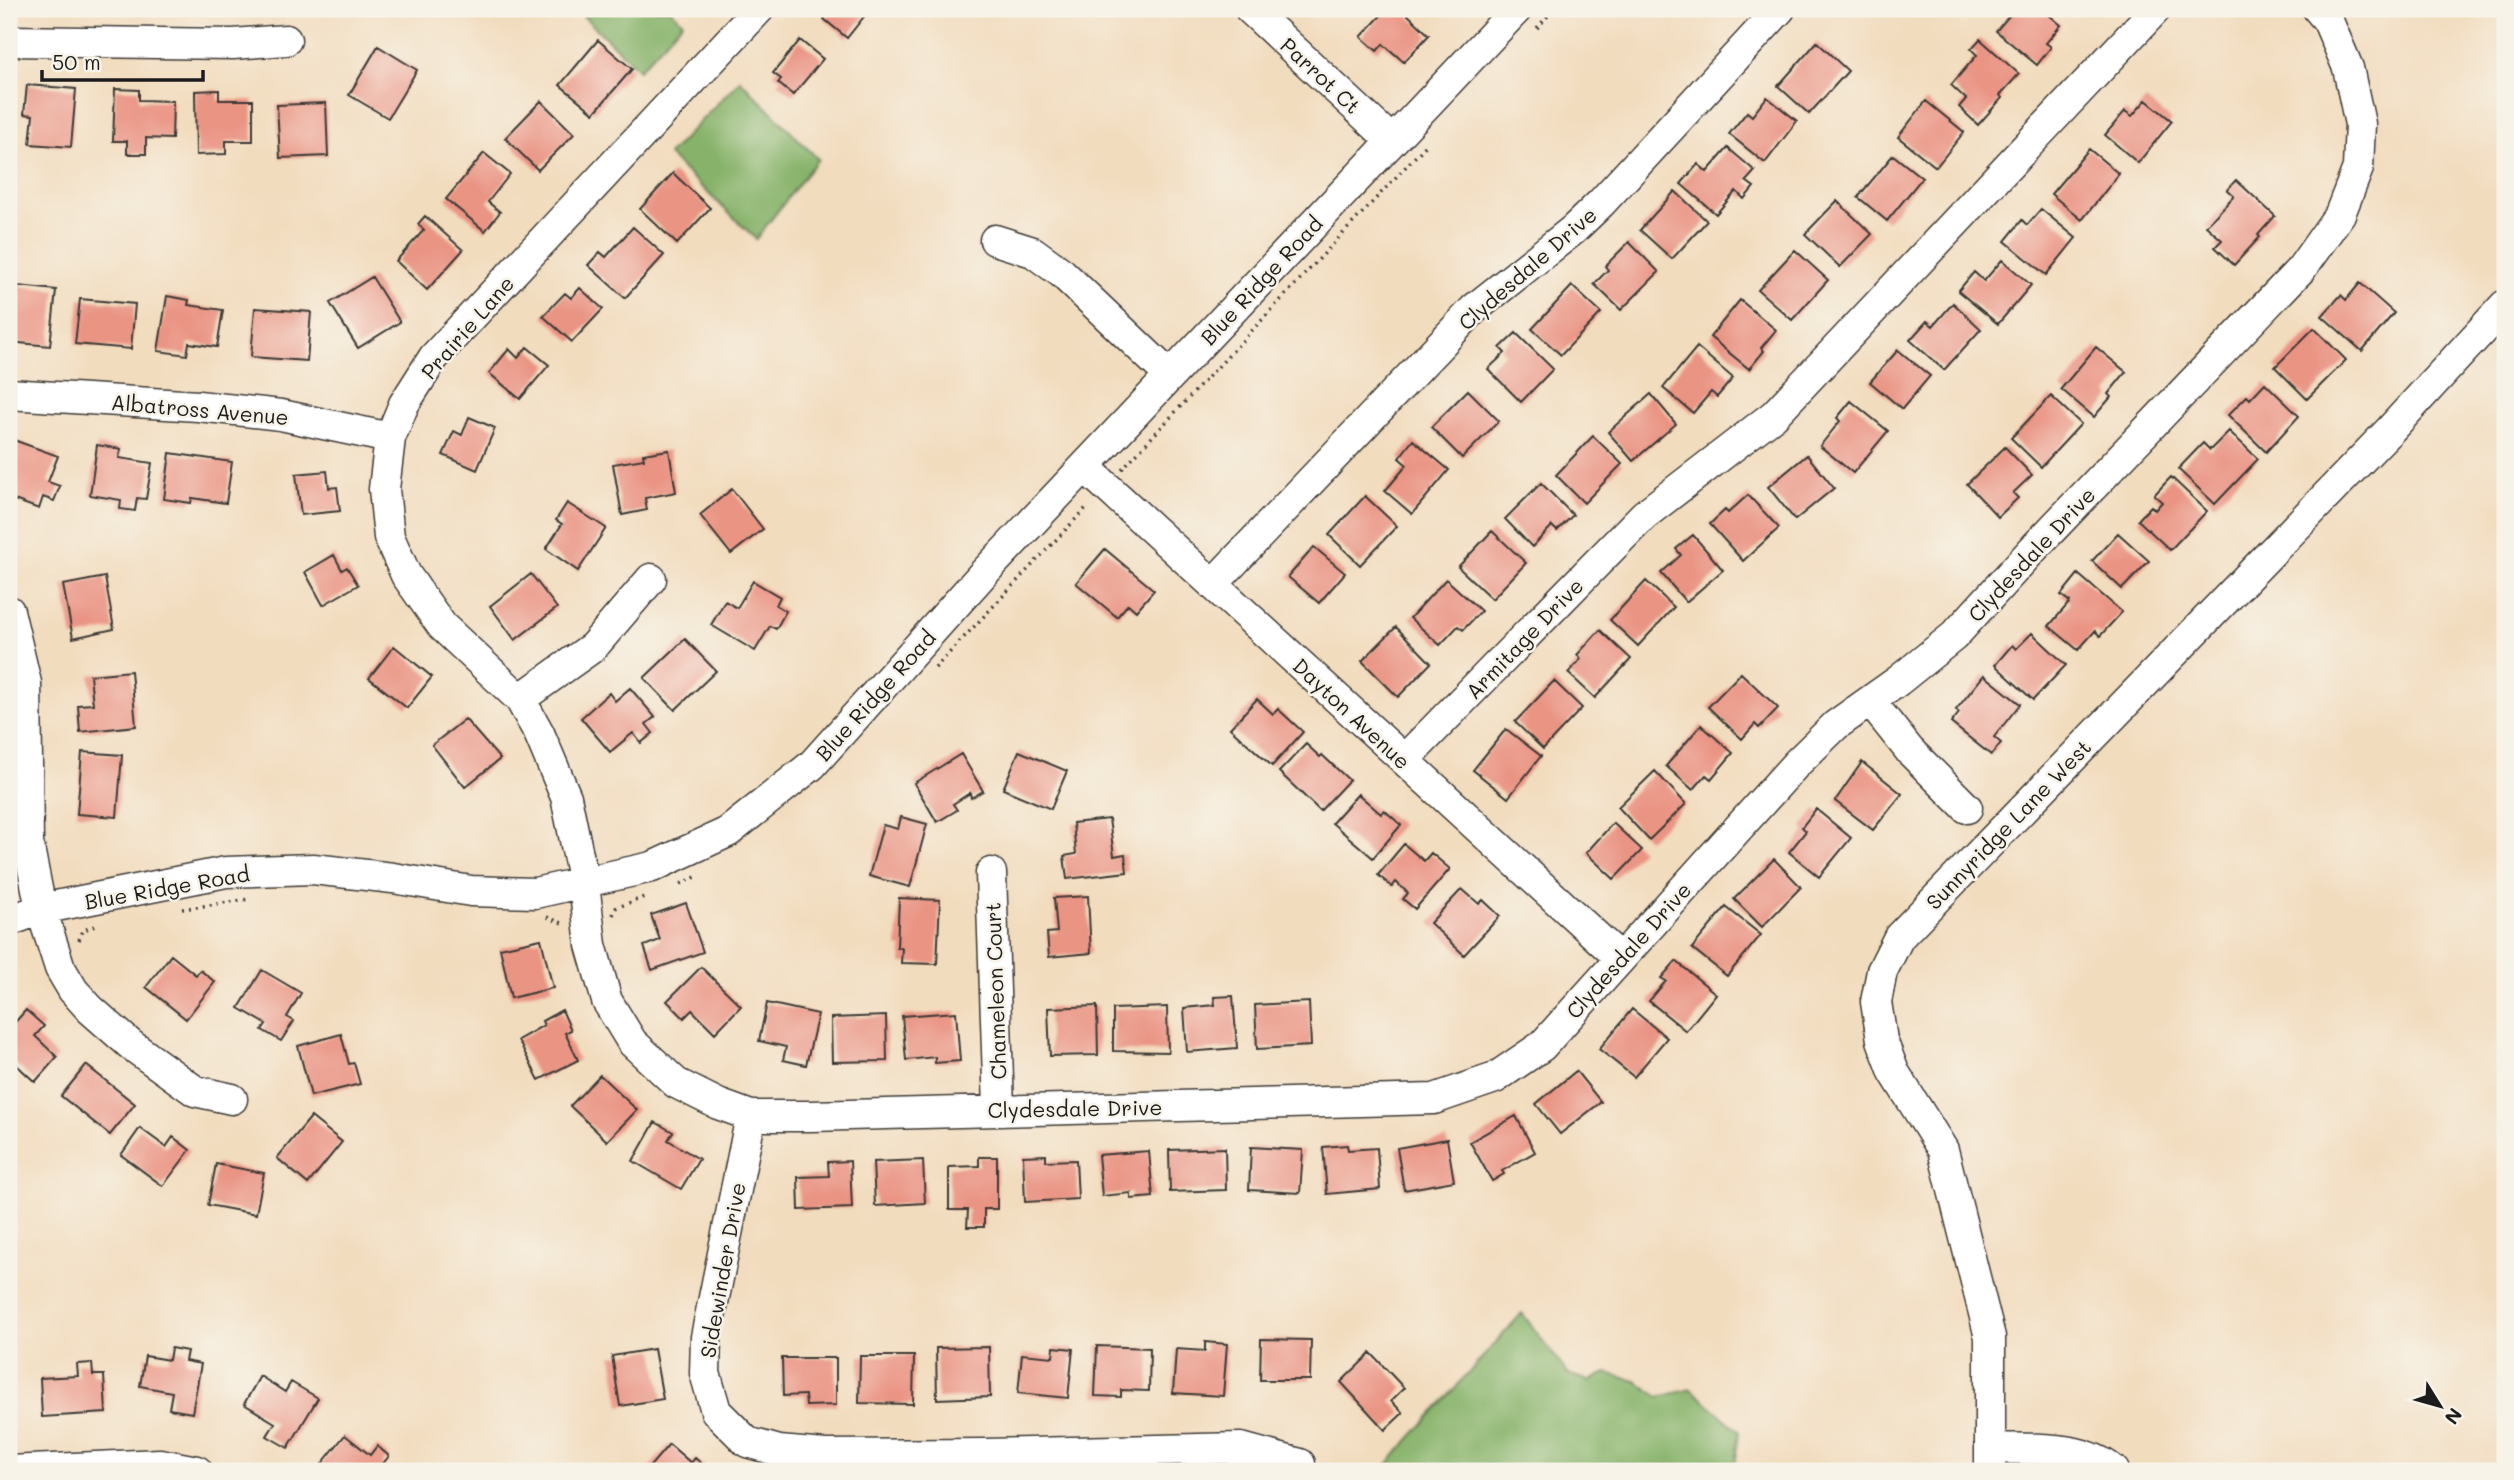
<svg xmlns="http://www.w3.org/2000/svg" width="2514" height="1480" viewBox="0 0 2514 1480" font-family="Mali,sans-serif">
  <rect width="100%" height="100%" fill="#f7f3e8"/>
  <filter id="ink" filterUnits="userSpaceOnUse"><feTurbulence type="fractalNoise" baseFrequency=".0143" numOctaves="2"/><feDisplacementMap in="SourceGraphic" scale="14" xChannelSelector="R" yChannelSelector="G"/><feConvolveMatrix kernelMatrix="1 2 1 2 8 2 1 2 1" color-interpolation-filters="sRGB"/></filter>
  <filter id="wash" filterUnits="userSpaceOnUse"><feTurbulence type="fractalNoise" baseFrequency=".00686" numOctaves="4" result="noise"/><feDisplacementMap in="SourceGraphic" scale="28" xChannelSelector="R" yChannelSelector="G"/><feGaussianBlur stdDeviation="1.57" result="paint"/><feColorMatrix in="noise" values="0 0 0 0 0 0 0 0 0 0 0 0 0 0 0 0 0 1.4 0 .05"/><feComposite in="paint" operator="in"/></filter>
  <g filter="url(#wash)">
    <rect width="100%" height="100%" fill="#f2dcbe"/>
    <path fill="#86b269" stroke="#516742" stroke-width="2" d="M 576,9 L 670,9 L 683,22 L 639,70 Z
      M 740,80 L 818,159 L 756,239 L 668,155 Z
      M 1522,1313 L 1568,1374 L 1589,1381 L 1606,1373 L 1636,1381 L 1659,1397 L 1691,1389 L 1739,1431 L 1736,1460 L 1731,1471 L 1381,1471 Z"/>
    <g id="blocks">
      <path fill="#ea9484" d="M 832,9 L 870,9 L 847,38 L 824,19 Z
        M 1387,9 L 1405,9 L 1403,10 L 1429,35 L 1404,62 L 1383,44 L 1377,51 L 1361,37 Z
        M 2015,9 L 2042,9 L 2061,25 L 2046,43 L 2051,47 L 2037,65 L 1996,31 Z
        M 1980,39 L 2019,74 L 2000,95 L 2002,98 L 1978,125 L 1959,107 L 1966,99 L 1951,85 L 1977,55 L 1971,49 Z
        M 598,40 L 632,69 L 594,113 L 560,85 Z
        M 800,40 L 823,59 L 793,95 L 778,83 L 781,79 L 773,73 Z
        M 1817,42 L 1848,71 L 1809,114 L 1778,86 Z
        M 378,46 L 417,70 L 388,118 L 349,95 Z
        M 27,85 L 76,89 L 71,147 L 30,144 L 33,115 L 24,114 Z
        M 115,89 L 139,90 L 139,100 L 173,101 L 172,139 L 146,138 L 146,154 L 127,154 L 127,141 L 113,141 Z
        M 219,90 L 219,100 L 253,100 L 253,141 L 226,141 L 226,154 L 196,155 L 195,91 Z
        M 1767,97 L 1797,121 L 1765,163 L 1729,134 L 1747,112 L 1752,116 Z
        M 2146,100 L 2172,121 L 2138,163 L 2105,135 L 2125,111 L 2132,116 Z
        M 541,101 L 574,134 L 538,170 L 505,138 Z
        M 1926,101 L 1964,132 L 1936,167 L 1898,137 Z
        M 326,103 L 328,156 L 280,158 L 277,105 Z
        M 1728,148 L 1755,171 L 1746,181 L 1754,187 L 1744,199 L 1736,191 L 1716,214 L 1681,184 L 1698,164 L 1707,172 Z
        M 2089,149 L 2119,174 L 2082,220 L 2051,194 Z
        M 484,153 L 510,174 L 488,202 L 500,212 L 485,231 L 446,199 Z
        M 1893,155 L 1922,178 L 1887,221 L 1858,197 Z
        M 673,173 L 710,208 L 677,244 L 640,209 Z
        M 2236,180 L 2275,216 L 2258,235 L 2260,237 L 2234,265 L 2215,247 L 2222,240 L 2206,226 L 2234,196 L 2227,190 Z
        M 1675,191 L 1707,221 L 1672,259 L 1640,230 Z
        M 1837,201 L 1872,234 L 1840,267 L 1805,234 Z
        M 2041,209 L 2076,238 L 2046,275 L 2005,241 L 2022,220 L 2027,225 Z
        M 425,216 L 463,250 L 427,290 L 396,261 L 424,230 L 418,224 Z
        M 633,227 L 664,255 L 625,298 L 588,265 L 600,252 L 606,257 Z
        M 1629,242 L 1659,272 L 1621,310 L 1594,284 L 1608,270 L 1605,266 Z
        M 1795,250 L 1828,280 L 1792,320 L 1758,290 Z
        M 2002,260 L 2031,285 L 1998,324 L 1958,291 L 1974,272 L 1984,281 Z
        M 372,277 L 400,322 L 358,348 L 330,303 Z
        M 2360,283 L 2394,313 L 2362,351 L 2322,316 L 2341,295 L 2346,300 Z
        M 18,286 L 56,290 L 50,346 L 9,342 L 9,318 L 14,318 Z
        M 1572,286 L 1601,313 L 1561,355 L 1532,329 Z
        M 580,288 L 603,309 L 572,342 L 543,316 L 565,293 L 571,298 Z
        M 167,296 L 189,300 L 188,305 L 223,310 L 217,347 L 189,343 L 187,355 L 158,351 Z
        M 80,299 L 135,304 L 131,349 L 75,344 Z
        M 1740,300 L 1776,330 L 1761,348 L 1764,351 L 1749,369 L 1710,337 Z
        M 1953,303 L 1981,329 L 1944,370 L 1910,340 L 1927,321 L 1933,326 Z
        M 255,308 L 311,312 L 307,361 L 251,357 Z
        M 2314,328 L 2346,360 L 2307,399 L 2275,367 Z
        M 1516,333 L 1553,369 L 1521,402 L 1488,369 L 1505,353 L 1500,348 Z
        M 527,347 L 549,365 L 520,399 L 489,373 L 509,349 L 518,358 Z
        M 1697,347 L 1733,378 L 1717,397 L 1711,392 L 1693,413 L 1663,388 Z
        M 2096,347 L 2126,372 L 2108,394 L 2111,397 L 2094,417 L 2061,389 Z
        M 1898,350 L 1930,376 L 1902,409 L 1870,382 Z
        M 2265,383 L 2299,416 L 2266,452 L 2228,415 L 2247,396 L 2250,399 Z
        M 1468,390 L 1499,421 L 1462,458 L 1431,427 Z
        M 1651,394 L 1676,424 L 1633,461 L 1608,432 Z
        M 2051,396 L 2081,424 L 2041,467 L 2011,438 Z
        M 1851,401 L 1888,431 L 1853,473 L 1820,446 L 1840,421 L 1837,418 Z
        M 469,417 L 495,428 L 477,470 L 443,455 L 454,431 L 462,435 Z
        M 2229,431 L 2258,459 L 2215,504 L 2178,469 L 2203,443 L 2210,450 Z
        M 1593,436 L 1622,464 L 1584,503 L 1556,475 Z
        M 11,439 L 58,456 L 48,482 L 60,486 L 54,501 L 43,497 L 39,509 L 9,498 L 9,482 L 11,475 L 9,474 L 9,446 Z
        M 1413,440 L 1449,470 L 1412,514 L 1385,491 L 1407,465 L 1399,458 Z
        M 97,445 L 121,449 L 119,458 L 152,463 L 146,499 L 137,498 L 135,511 L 120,509 L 121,500 L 90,495 Z
        M 2005,447 L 2032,475 L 2013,493 L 2018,498 L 1998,517 L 1967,484 Z
        M 669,450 L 676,492 L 645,498 L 647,510 L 622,515 L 613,464 L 644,459 L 643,454 Z
        M 170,453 L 232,462 L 226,503 L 192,498 L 191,503 L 164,499 Z
        M 1807,455 L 1834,488 L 1795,520 L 1768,487 Z
        M 327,471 L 329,488 L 337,487 L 340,511 L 301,515 L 296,474 Z
        M 2171,477 L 2207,511 L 2170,550 L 2138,520 L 2151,506 L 2155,510 L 2162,502 L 2154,495 Z
        M 1541,483 L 1573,515 L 1557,531 L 1552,526 L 1532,547 L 1505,519 Z
        M 732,489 L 763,529 L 731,554 L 700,515 Z
        M 1748,495 L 1779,528 L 1743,561 L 1710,524 L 1725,510 L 1728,513 Z
        M 1365,496 L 1397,526 L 1360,565 L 1329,535 Z
        M 567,503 L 606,528 L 578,571 L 546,549 L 562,524 L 556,520 Z
        M 1492,531 L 1526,563 L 1492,599 L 1458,567 Z
        M 2118,533 L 2149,561 L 2122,589 L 2092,561 Z
        M 1693,535 L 1723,570 L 1686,602 L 1661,573 L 1681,555 L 1676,549 Z
        M 1314,547 L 1345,573 L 1319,603 L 1288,577 Z
        M 1105,549 L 1154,590 L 1136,611 L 1128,604 L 1117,617 L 1076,583 Z
        M 334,555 L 342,570 L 347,567 L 358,585 L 323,605 L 305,572 Z
        M 531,574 L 557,608 L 515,640 L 490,606 Z
        M 2078,574 L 2122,612 L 2100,636 L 2095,631 L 2078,650 L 2049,626 L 2070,602 L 2061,595 Z
        M 105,577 L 114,629 L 73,638 L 63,585 Z
        M 1446,579 L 1481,611 L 1463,630 L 1458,626 L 1440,645 L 1410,618 Z
        M 753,581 L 780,597 L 776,605 L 786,611 L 776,629 L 770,626 L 755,651 L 711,625 L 725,601 L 737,608 Z
        M 1646,581 L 1674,607 L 1638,646 L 1610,620 Z
        M 1396,627 L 1431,663 L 1398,697 L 1362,661 Z
        M 1600,630 L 1631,659 L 1595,698 L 1568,673 L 1581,659 L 1577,655 Z
        M 2032,633 L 2066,665 L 2033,700 L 1995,665 L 2012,645 L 2016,649 Z
        M 685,639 L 716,671 L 675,710 L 644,678 Z
        M 394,646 L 432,677 L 407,708 L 369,678 Z
        M 131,671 L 136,726 L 80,732 L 78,705 L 93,704 L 90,675 Z
        M 1741,673 L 1778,708 L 1759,728 L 1755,724 L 1742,739 L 1708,707 Z
        M 1984,675 L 2020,704 L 1994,737 L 2001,743 L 1991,755 L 1951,723 L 1959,713 L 1956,710 Z
        M 1554,681 L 1582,708 L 1543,749 L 1515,722 Z
        M 630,688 L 655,717 L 646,724 L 653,733 L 641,743 L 633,733 L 610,752 L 581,718 L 609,693 L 615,701 Z
        M 1257,699 L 1273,714 L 1278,709 L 1303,732 L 1272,766 L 1230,728 Z
        M 465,719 L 500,759 L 465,787 L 432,745 Z
        M 1701,725 L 1733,753 L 1711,779 L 1706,775 L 1693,790 L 1666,766 Z
        M 1506,729 L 1541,756 L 1508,798 L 1473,770 Z
        M 1306,744 L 1320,757 L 1322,755 L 1349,780 L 1320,811 L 1279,772 Z
        M 1019,751 L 1067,771 L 1051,809 L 1003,789 Z
        M 82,752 L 122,755 L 117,817 L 77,814 Z
        M 961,754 L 983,791 L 971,798 L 970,793 L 953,804 L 957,810 L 937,822 L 914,783 Z
        M 1862,762 L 1902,794 L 1873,830 L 1835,801 Z
        M 1655,771 L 1686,804 L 1649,840 L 1618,807 Z
        M 1358,794 L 1381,814 L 1384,810 L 1401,825 L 1373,858 L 1332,823 Z
        M 1816,809 L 1851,838 L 1819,877 L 1789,852 L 1806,831 L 1802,827 Z
        M 901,817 L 927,824 L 910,887 L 869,876 L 883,825 L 898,829 Z
        M 1109,819 L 1114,856 L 1125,854 L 1127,872 L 1067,879 L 1064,856 L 1076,854 L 1073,823 Z
        M 1613,823 L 1642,850 L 1614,879 L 1586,853 Z
        M 1404,844 L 1424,861 L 1431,853 L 1450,869 L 1415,909 L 1403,899 L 1408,893 L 1396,882 L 1392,887 L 1378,875 Z
        M 1774,859 L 1801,887 L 1762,927 L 1734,899 Z
        M 1462,889 L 1479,904 L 1483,900 L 1500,916 L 1464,955 L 1430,923 Z
        M 1088,896 L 1091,953 L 1049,957 L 1047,933 L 1057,932 L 1054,898 Z
        M 899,898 L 940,900 L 937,964 L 901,963 L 902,948 L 897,948 Z
        M 686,903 L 703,952 L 652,970 L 644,946 L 660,940 L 651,915 Z
        M 1726,907 L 1761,935 L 1727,976 L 1692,948 Z
        M 541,939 L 553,988 L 511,998 L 500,948 Z
        M 171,955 L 196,975 L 200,970 L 215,982 L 186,1019 L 146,987 Z
        M 1676,961 L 1716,994 L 1686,1031 L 1649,1001 L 1666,981 L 1661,978 Z
        M 701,967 L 741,1006 L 715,1033 L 692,1010 L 684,1018 L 667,1001 Z
        M 262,970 L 301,993 L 287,1017 L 294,1021 L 281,1041 L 262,1030 L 266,1024 L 239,1008 Z
        M 1233,996 L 1237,1048 L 1187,1052 L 1184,1008 L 1215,1005 L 1214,997 Z
        M 1309,1002 L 1311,1046 L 1257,1049 L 1255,1005 Z
        M 767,1003 L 818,1014 L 806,1065 L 783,1060 L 786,1047 L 759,1041 Z
        M 1097,1006 L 1098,1055 L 1050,1056 L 1048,1008 Z
        M 1167,1007 L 1168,1052 L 1113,1051 L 1113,1009 Z
        M 1632,1009 L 1667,1038 L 1634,1077 L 1599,1049 Z
        M 26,1010 L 44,1026 L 35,1036 L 57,1057 L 35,1082 L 9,1058 L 9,1029 Z
        M 562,1010 L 571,1030 L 565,1033 L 578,1060 L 539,1080 L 518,1040 L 544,1025 L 542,1021 Z
        M 956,1012 L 960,1061 L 935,1063 L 935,1057 L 906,1060 L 902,1016 Z
        M 886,1016 L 887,1061 L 832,1062 L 831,1018 Z
        M 341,1034 L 349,1064 L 354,1063 L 360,1084 L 311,1096 L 298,1046 Z
        M 86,1065 L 135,1104 L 110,1135 L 61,1096 Z
        M 1576,1071 L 1601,1102 L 1560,1134 L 1536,1104 Z
        M 600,1075 L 637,1110 L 607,1141 L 570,1106 Z
        M 1516,1116 L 1535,1152 L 1502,1171 L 1504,1174 L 1492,1181 L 1470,1142 Z
        M 311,1117 L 342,1142 L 308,1184 L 277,1158 Z
        M 655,1122 L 673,1132 L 668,1140 L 699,1159 L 681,1189 L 633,1161 Z
        M 140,1128 L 166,1147 L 173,1137 L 190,1150 L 163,1186 L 121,1155 Z
        M 1447,1139 L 1454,1181 L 1404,1190 L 1397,1148 Z
        M 1347,1145 L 1348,1150 L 1377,1148 L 1380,1189 L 1327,1194 L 1323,1147 Z
        M 1251,1147 L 1303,1150 L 1300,1193 L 1249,1190 Z
        M 1225,1148 L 1226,1190 L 1170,1192 L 1169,1150 Z
        M 1149,1151 L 1153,1197 L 1131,1199 L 1131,1193 L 1102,1196 L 1098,1155 Z
        M 1046,1155 L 1046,1161 L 1076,1160 L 1078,1199 L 1025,1202 L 1023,1156 Z
        M 979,1157 L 997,1157 L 997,1209 L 984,1209 L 984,1227 L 967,1227 L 968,1210 L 949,1210 L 949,1167 L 979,1166 Z
        M 923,1160 L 925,1203 L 875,1206 L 873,1162 Z
        M 850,1161 L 852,1208 L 799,1210 L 798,1177 L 829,1176 L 828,1162 Z
        M 216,1164 L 264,1173 L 256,1214 L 208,1205 Z
        M 1261,1339 L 1311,1340 L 1310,1380 L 1260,1380 Z
        M 1205,1342 L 1227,1344 L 1223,1396 L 1173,1393 L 1176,1349 L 1205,1351 Z
        M 1097,1346 L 1150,1348 L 1149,1391 L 1121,1390 L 1121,1397 L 1095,1396 Z
        M 989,1347 L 990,1397 L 937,1399 L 936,1348 Z
        M 1054,1347 L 1073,1349 L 1068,1398 L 1018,1393 L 1022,1354 L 1053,1357 Z
        M 171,1348 L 187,1351 L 185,1361 L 201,1364 L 192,1413 L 169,1409 L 172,1392 L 140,1386 L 145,1356 L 169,1360 Z
        M 654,1349 L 663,1399 L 620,1406 L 612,1356 Z
        M 1371,1353 L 1404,1388 L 1391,1401 L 1403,1413 L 1385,1430 L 1341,1382 Z
        M 860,1356 L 914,1356 L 913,1404 L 859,1403 Z
        M 782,1358 L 836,1358 L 836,1405 L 806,1406 L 805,1395 L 783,1396 Z
        M 92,1363 L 93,1375 L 104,1375 L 106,1413 L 42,1417 L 40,1378 L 78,1376 L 77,1364 Z
        M 260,1376 L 285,1392 L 291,1382 L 318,1398 L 288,1448 L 267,1436 L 275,1423 L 244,1404 Z
        M 345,1435 L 370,1455 L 377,1446 L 389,1456 L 382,1465 L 391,1471 L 328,1471 L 321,1465 Z
        M 669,1444 L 691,1463 L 695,1458 L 710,1471 L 646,1471 Z"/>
    </g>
  </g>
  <g filter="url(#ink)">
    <use href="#blocks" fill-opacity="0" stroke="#3c3934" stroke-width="2"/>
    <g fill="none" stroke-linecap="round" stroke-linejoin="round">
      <defs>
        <path id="minor" d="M 759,9 L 434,357 L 404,404 L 390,438 L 384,489 L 389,537 L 406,575 L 442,626 L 520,699 L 539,733 L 566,797 L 584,883 L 591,945 L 607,1001 L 632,1042 L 676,1083 L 718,1104 L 751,1116 L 811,1116 L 1434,1099 L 1495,1078 L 1542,1046 L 1796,764 L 1836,725 L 1898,681 L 1954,636 L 2035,547 L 2301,269 L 2340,214 L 2358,168 L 2360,124 L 2348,68 L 2328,21 L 2318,9
          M 1250,9 L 1392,141
          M 9,41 L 233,44 L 286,40
          M 995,240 L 1033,252 L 1062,273 L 1170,376
          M 9,394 L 198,406 L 281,415 L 390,438
          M 1085,467 L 1620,958
          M 1213,584 L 1474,309 L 1573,230 L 1601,203 L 1780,9
          M 9,611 L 26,683 L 28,843 L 41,909 L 60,968 L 73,990 L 90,1009 L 131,1045 L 195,1091 L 232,1099
          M 520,699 L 593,647 L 651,579
          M 1870,701 L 1910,751 L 1967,808
          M 1404,760 L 1644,515 L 1774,415 L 2156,9
          M 991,873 L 999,1109
          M 9,921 L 41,909 L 226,872 L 313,869 L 393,878 L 471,891 L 535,893 L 652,867 L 728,832 L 812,765 L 982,575 L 1517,9
          M 751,1116 L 706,1337 L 705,1373 L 716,1411 L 747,1442 L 779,1451 L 825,1455 L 986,1454 L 1241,1448 L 1300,1464
          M 1990,1448 C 2030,1450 2081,1443 2114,1471
          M 9,1471 L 160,1464 L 197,1471
          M 1990,1471 L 1990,1337 L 1943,1150 L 1894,1072 L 1882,1040 L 1876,1002 L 1882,971 L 1899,937 L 2390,430 L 2505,305"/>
      </defs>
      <use href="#minor" stroke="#3c3934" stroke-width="33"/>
      <path stroke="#3c3934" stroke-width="3.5" stroke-dasharray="2 5" stroke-linecap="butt" d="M 1537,28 L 1554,9
        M 1122,469 L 1428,143
        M 935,668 L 1088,506
        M 681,884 L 700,875
        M 182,909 L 250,899
        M 613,915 L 616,908 L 644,897
        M 547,917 L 562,923
        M 79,940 L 83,930 L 95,926"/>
      <use href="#minor" stroke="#fff" stroke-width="30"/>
    </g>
  </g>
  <g text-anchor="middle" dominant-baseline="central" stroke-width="5" stroke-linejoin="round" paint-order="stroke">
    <g font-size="21" fill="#1c1c1c" stroke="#f7f3e8">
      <text transform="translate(1321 75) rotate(43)">Parrot Ct</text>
      <text transform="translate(1527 268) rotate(-41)">Clydesdale Drive</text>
      <text transform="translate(1261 280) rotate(-47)">Blue Ridge Road</text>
      <text transform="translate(467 327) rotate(-49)">Prairie Lane</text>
      <text transform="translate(200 409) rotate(5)">Albatross Avenue</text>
      <text transform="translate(2031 554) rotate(-47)">Clydesdale Drive</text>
      <text transform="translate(1524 638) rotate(-46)">Armitage Drive</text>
      <text transform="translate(875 695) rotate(-48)">Blue Ridge Road</text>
      <text transform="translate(1352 713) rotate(43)">Dayton Avenue</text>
      <text transform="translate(2008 824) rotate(-46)">Sunnyridge Lane West</text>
      <text transform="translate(167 887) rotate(-10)">Blue Ridge Road</text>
      <text transform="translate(1628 950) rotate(-48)">Clydesdale Drive</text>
      <text transform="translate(995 991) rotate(-92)">Chameleon Court</text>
      <text transform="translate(1075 1108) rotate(-1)">Clydesdale Drive</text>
      <text transform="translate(722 1270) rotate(-80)">Sidewinder Drive</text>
    </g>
  </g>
  <rect width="2514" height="1480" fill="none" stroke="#f7f3e8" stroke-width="35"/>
  <g transform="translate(2440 1406) rotate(127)" stroke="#f7f3e8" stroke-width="5" paint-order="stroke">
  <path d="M0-5L12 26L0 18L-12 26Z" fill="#1c1c1c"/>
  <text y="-10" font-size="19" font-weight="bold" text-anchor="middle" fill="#1c1c1c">N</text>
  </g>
  <path d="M42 70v10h161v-10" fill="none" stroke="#1c1c1c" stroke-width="3.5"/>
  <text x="52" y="70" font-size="21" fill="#1c1c1c" stroke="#f7f3e8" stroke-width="5" paint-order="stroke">50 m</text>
</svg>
